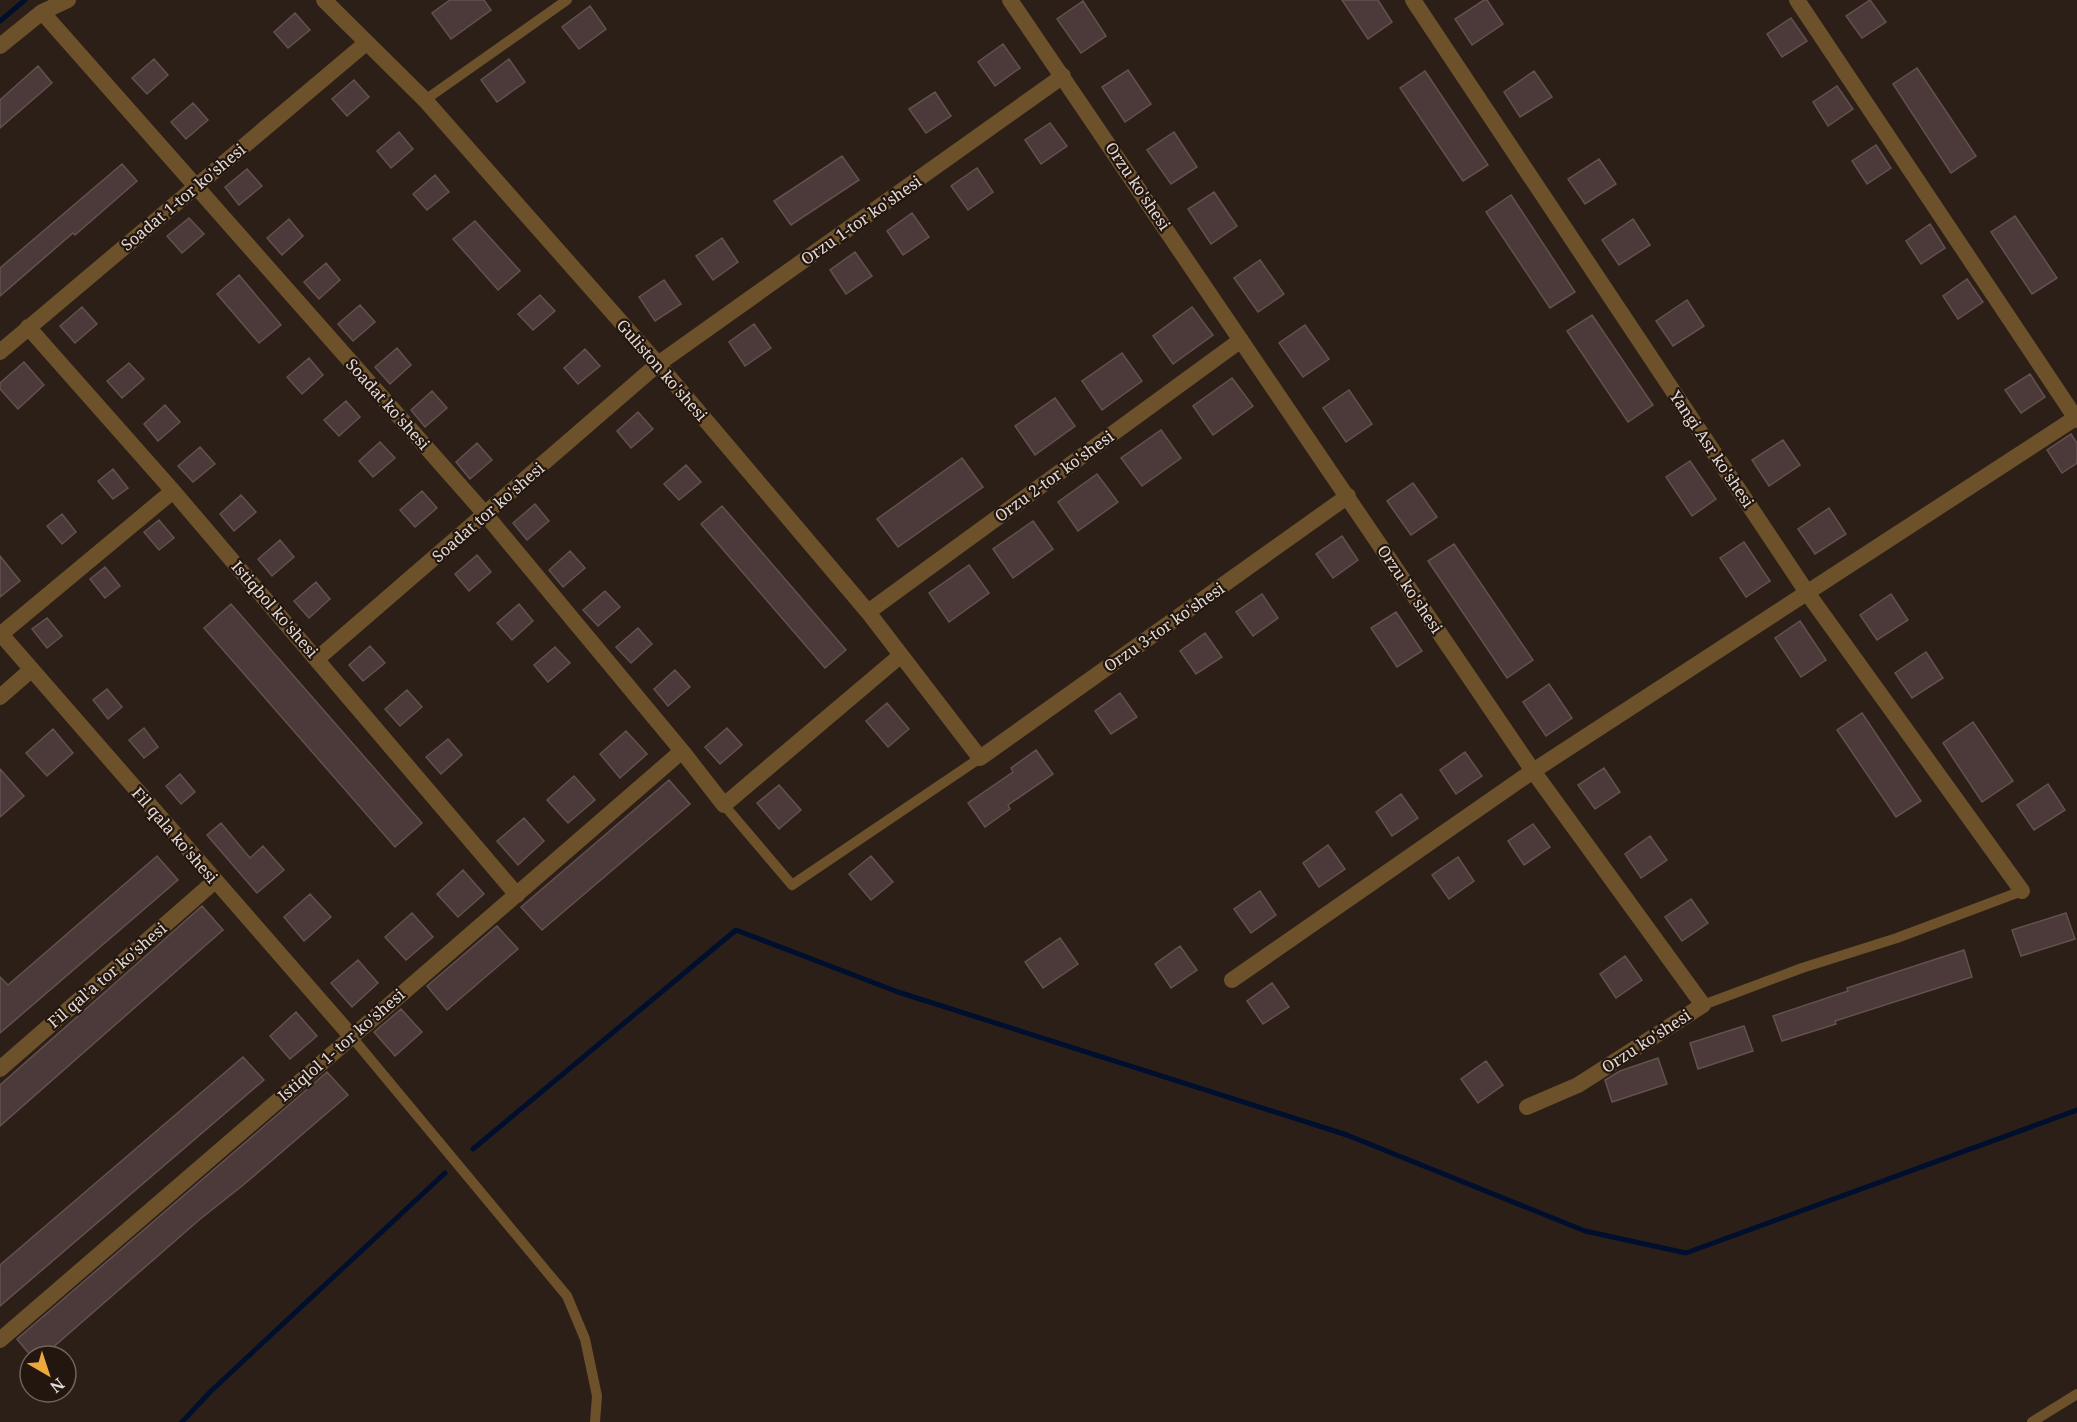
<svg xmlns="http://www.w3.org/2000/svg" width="2077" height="1422" viewBox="0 0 2077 1422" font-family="'Noto Serif',serif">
  <rect width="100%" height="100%" fill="#2c1f18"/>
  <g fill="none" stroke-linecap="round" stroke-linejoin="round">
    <path stroke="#000f2d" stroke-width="5" d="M 0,21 L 25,0
      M 473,1149 L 736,930 L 898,992 L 1347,1135 L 1585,1231 L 1686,1253 L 2077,1110
      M 182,1422 L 211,1391 L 445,1173"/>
  </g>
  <path fill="#4b3a39" stroke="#635150" stroke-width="1.5" d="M 450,0 L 484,0 L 491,10 L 451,39 L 432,13 Z
    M 1342,0 L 1378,0 L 1392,22 L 1368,39 Z
    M 1484,0 L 1487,0 L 1503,24 L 1472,45 L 1455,19 Z
    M 1870,0 L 1886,22 L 1862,38 L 1846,16 Z
    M 1083,1 L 1106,36 L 1081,53 L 1057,19 Z
    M 590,6 L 606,29 L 579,49 L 562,27 Z
    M 295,13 L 310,30 L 288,48 L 274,32 Z
    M 1791,18 L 1807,41 L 1782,57 L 1767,34 Z
    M 1003,44 L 1020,68 L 995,86 L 978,62 Z
    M 154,59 L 168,75 L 147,94 L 132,78 Z
    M 509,59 L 525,82 L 497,102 L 481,80 Z
    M 38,66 L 52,83 L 0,128 L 0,100 Z
    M 1917,68 L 1976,156 L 1951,173 L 1893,84 Z
    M 1128,70 L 1151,104 L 1125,122 L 1102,87 Z
    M 1425,71 L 1488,165 L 1463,181 L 1400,88 Z
    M 1534,71 L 1552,97 L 1520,117 L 1504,92 Z
    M 354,80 L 369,97 L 347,116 L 332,99 Z
    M 1837,86 L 1853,109 L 1828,126 L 1813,102 Z
    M 935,92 L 951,116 L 926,133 L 909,109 Z
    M 193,103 L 208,120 L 186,139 L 171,122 Z
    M 1050,123 L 1067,146 L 1041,164 L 1025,140 Z
    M 399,132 L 413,149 L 391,168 L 377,151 Z
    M 1174,132 L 1197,167 L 1171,184 L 1147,150 Z
    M 1876,145 L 1891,168 L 1867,184 L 1852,161 Z
    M 842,156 L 859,180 L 791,225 L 774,201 Z
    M 1599,159 L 1616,184 L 1585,204 L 1568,179 Z
    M 122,164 L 137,181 L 75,235 L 73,233 L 0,296 L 0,268 Z
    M 977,168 L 993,192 L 968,210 L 951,186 Z
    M 247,169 L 262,186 L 239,205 L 225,187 Z
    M 435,175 L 449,192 L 427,210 L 413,194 Z
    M 1214,192 L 1237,226 L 1211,244 L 1188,209 Z
    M 1511,195 L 1575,292 L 1550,308 L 1486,212 Z
    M 912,213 L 929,237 L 903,255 L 887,231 Z
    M 2015,216 L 2057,278 L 2032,294 L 1991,232 Z
    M 189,218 L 204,234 L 182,253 L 167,236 Z
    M 289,219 L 303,236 L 282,255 L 267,238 Z
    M 1633,219 L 1650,245 L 1619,265 L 1602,240 Z
    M 475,221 L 520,271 L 498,290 L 453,239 Z
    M 1930,224 L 1945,248 L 1921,264 L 1906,241 Z
    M 722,238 L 738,262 L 713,280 L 696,256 Z
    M 855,252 L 872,276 L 846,294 L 830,270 Z
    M 1260,260 L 1284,294 L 1258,312 L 1234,278 Z
    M 326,263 L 340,280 L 319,299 L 304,282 Z
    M 239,275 L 281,325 L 259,343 L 217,294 Z
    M 1967,279 L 1983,302 L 1958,319 L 1943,296 Z
    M 664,280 L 681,304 L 655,321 L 639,297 Z
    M 540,295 L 555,311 L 533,330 L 518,314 Z
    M 1687,300 L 1704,326 L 1673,346 L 1656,321 Z
    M 360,305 L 375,322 L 353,341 L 338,324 Z
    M 82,307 L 97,324 L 75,343 L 60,326 Z
    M 1192,307 L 1213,335 L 1173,364 L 1153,336 Z
    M 1592,315 L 1653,405 L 1628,422 L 1567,331 Z
    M 754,324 L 771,348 L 745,366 L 729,342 Z
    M 1305,325 L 1329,359 L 1303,377 L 1279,343 Z
    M 397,348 L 411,365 L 390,384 L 375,367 Z
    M 585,349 L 600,366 L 578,384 L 564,368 Z
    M 1122,353 L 1142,381 L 1102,410 L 1082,381 Z
    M 309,358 L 323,375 L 302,394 L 287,377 Z
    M 24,362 L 44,385 L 18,409 L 0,389 L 0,383 Z
    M 129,363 L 144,379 L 122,398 L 107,381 Z
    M 2030,374 L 2045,397 L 2021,413 L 2005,390 Z
    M 1232,378 L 1253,406 L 1213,435 L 1193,406 Z
    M 1349,390 L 1372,424 L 1346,442 L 1323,408 Z
    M 432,391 L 447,408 L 425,427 L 411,410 Z
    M 1055,398 L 1075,426 L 1035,455 L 1015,426 Z
    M 346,401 L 360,417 L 339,436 L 324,420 Z
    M 165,405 L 180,422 L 158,441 L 144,424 Z
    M 638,412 L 653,429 L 631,448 L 617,431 Z
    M 1161,430 L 1181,458 L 1142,486 L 1121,458 Z
    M 2071,434 L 2077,443 L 2077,463 L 2062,473 L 2047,450 Z
    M 1783,440 L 1800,465 L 1769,486 L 1752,460 Z
    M 380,442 L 395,458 L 373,477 L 359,461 Z
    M 477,443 L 492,460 L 470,479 L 456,462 Z
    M 200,447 L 215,464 L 193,482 L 178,466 Z
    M 962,458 L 983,487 L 898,547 L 877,519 Z
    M 1690,461 L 1716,499 L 1692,516 L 1666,477 Z
    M 686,465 L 701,482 L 679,500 L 664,484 Z
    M 113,469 L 128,488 L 113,499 L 98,481 Z
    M 1097,474 L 1118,502 L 1078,531 L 1058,502 Z
    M 1413,483 L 1437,517 L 1411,535 L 1387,501 Z
    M 422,491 L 437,508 L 415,527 L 400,510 Z
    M 241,495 L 256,512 L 234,531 L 220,514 Z
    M 535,504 L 549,521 L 527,540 L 513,523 Z
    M 722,506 L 846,650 L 825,668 L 701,524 Z
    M 1829,508 L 1846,534 L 1815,554 L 1798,529 Z
    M 62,514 L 76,532 L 62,544 L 47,526 Z
    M 159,520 L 174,538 L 159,550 L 144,532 Z
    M 1033,521 L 1053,549 L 1013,578 L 993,549 Z
    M 1342,536 L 1358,560 L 1333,578 L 1316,554 Z
    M 280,540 L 294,557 L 272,576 L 258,559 Z
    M 1744,542 L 1770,581 L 1746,597 L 1720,558 Z
    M 1454,544 L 1533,660 L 1507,678 L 1428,561 Z
    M 570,551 L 585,568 L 563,587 L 549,570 Z
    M 477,555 L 491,572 L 469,591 L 455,574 Z
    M 0,556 L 20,581 L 0,597 Z
    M 969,565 L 989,593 L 949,622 L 929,593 Z
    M 105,567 L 120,586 L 105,598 L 90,579 Z
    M 316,582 L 330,599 L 309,618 L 294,601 Z
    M 605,591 L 620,607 L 598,626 L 583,610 Z
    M 1262,594 L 1278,618 L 1253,636 L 1236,612 Z
    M 1891,594 L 1908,620 L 1877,640 L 1860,615 Z
    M 231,604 L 422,823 L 395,847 L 204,628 Z
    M 519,604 L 533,621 L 512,640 L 497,623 Z
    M 1396,612 L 1422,651 L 1397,667 L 1371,628 Z
    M 47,618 L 62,636 L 47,648 L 32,629 Z
    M 1800,621 L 1826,660 L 1801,677 L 1775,638 Z
    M 638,628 L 652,644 L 631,663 L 616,647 Z
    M 1205,633 L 1222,657 L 1196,674 L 1180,651 Z
    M 370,646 L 385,663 L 363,681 L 349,665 Z
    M 555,647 L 570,663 L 548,682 L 534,665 Z
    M 1926,652 L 1943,678 L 1912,698 L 1895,673 Z
    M 675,670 L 690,687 L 668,706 L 654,689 Z
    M 1549,684 L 1572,718 L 1546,736 L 1523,702 Z
    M 107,689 L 122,707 L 108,719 L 93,700 Z
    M 407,690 L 422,707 L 400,726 L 385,709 Z
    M 1120,693 L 1137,717 L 1111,734 L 1095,711 Z
    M 887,703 L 909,729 L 888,747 L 866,721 Z
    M 1862,713 L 1921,801 L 1896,817 L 1837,730 Z
    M 1973,722 L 2013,781 L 1982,802 L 1943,743 Z
    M 144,728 L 158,747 L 144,758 L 129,740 Z
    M 727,728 L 742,745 L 720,764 L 705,747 Z
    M 53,729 L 73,753 L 47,776 L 26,753 Z
    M 626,731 L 647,754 L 620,778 L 600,754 Z
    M 448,739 L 462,755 L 441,774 L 426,757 Z
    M 1036,750 L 1053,774 L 1008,805 L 1010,809 L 985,827 L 968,803 L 1013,772 L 1011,768 Z
    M 1465,752 L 1482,776 L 1456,794 L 1440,770 Z
    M 1604,768 L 1620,792 L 1595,809 L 1578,785 Z
    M 0,769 L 24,796 L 0,817 Z
    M 180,774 L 195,792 L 181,804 L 166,786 Z
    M 574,776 L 595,800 L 568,823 L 547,800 Z
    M 669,780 L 690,804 L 542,930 L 521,907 Z
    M 2048,784 L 2065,810 L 2034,830 L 2017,805 Z
    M 779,785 L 801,810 L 779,829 L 757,803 Z
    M 1401,794 L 1418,818 L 1392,836 L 1376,812 Z
    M 524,818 L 544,841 L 518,865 L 497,841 Z
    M 221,823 L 250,858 L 263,846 L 284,870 L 257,893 L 207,835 Z
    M 1533,824 L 1550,847 L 1524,865 L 1508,841 Z
    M 1650,836 L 1667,860 L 1641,878 L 1625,854 Z
    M 1328,845 L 1345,869 L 1319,887 L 1303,863 Z
    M 157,856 L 178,880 L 0,1033 L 0,977 L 8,985 Z
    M 871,856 L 893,882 L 871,900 L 849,874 Z
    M 1458,857 L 1474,881 L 1449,899 L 1432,875 Z
    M 463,870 L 484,894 L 458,917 L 437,894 Z
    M 1260,891 L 1276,915 L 1251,933 L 1234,909 Z
    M 310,894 L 331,917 L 304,941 L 284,917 Z
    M 1691,899 L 1708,923 L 1682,941 L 1665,917 Z
    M 202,906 L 223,930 L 0,1126 L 0,1085 Z
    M 412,913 L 433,937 L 406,960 L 385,937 Z
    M 2066,913 L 2075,939 L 2021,956 L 2012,930 Z
    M 497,926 L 518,949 L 447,1010 L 427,986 Z
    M 1060,938 L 1078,964 L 1043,988 L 1025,962 Z
    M 1180,946 L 1197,970 L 1171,988 L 1155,964 Z
    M 1964,950 L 1972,977 L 1835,1021 L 1836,1024 L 1782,1041 L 1773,1016 L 1848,991 L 1847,988 Z
    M 1625,956 L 1642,980 L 1616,998 L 1600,974 Z
    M 358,960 L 378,983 L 352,1007 L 331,983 Z
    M 1272,983 L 1289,1007 L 1263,1024 L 1247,1001 Z
    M 401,1009 L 422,1032 L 395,1056 L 374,1032 Z
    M 296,1012 L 317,1036 L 290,1059 L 270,1036 Z
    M 1744,1026 L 1753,1051 L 1698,1069 L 1690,1043 Z
    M 243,1057 L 264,1080 L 0,1306 L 0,1265 Z
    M 1658,1058 L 1667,1084 L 1612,1102 L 1605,1080 L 1620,1071 Z
    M 1486,1061 L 1503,1085 L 1478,1103 L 1461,1079 Z
    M 327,1072 L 348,1095 L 242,1186 L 199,1220 L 43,1356 L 31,1356 L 17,1339 Z"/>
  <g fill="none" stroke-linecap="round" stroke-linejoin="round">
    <path stroke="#6c512b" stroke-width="10" d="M 425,100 L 567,0
      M 724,805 L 792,885 L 980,758
      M 1703,1005 L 1802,968 L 1897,938 L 2022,891
      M 351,1036 L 567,1296 L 585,1339 L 597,1396 L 595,1422
      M 2032,1422 L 2077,1394"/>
    <path stroke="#6c512b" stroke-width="16" d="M 324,0 L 425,100 L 658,364 L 868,612 L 980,758 L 1348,496
      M 1010,0 L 1533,771 L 1703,1005 L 1578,1085 L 1527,1107
      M 1413,0 L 1808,594 L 2022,891
      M 1797,0 L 2077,420
      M 42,12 L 486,515 L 682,751 L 724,805 L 900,656
      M 0,46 L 42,12 L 68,0
      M 28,327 L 173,491 L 517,895
      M 0,352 L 366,43
      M 868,612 L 1241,340
      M 0,633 L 351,1036
      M 1,634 L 173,491
      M 317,659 L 658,364 L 1063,76
      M 0,697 L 31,670
      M 1232,980 L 1533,771 L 2077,417
      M 0,1069 L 215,881
      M 0,1340 C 227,1143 456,949 682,751"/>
  </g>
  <g text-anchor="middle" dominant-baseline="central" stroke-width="4.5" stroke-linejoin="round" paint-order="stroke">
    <g font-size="16" fill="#e3dad5" stroke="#22160f">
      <text transform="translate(1138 186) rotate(56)">Orzu ko'shesi</text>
      <text transform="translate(183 197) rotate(-40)">Soadat 1-tor ko'shesi</text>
      <text transform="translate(861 220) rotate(-35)">Orzu 1-tor ko'shesi</text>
      <text transform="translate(662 370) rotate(49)">Guliston ko'shesi</text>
      <text transform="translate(388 404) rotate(48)">Soadat ko'shesi</text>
      <text transform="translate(1712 449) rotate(56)">Yangi Asr ko'shesi</text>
      <text transform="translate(1054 476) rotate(-36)">Orzu 2-tor ko'shesi</text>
      <text transform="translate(488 512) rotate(-41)">Soadat tor ko'shesi</text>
      <text transform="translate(1410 589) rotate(56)">Orzu ko'shesi</text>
      <text transform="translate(275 609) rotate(49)">Istiqbol ko'shesi</text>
      <text transform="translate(1164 627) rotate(-35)">Orzu 3-tor ko'shesi</text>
      <text transform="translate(175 835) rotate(49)">Fil qala ko'shesi</text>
      <text transform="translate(107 975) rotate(-41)">Fil qal'a tor ko'shesi</text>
      <text transform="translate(1646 1041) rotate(-33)">Orzu ko'shesi</text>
      <text transform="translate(341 1045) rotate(-41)">Istiqlol 1- tor ko'shesi</text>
    </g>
  </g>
  <g transform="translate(48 1374) rotate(141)"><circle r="28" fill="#22160f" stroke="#6f645e" stroke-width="1.5"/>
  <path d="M0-4.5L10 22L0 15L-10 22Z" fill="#eda83c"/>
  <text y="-9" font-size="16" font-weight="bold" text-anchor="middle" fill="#e3dad5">N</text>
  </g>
</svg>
